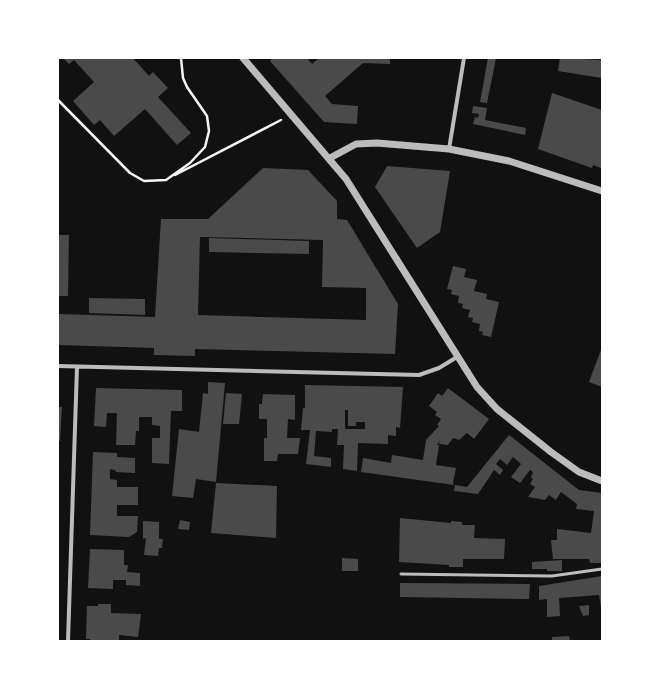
<svg xmlns="http://www.w3.org/2000/svg" width="660" height="699" viewBox="0 0 660 699" font-family="'Public Sans',sans-serif">
  <rect width="100%" height="100%" fill="#111"/>
  <path fill="#4a4a4a" fill-rule="evenodd" d="M 63,58 L 133,58 L 149,76 L 153,72 L 168,88 L 158,97 L 191,133 L 177,145 L 145,109 L 114,136 L 100,120 L 94,125 L 73,101 L 94,82 L 74,60 L 69,64 Z
    M 273,58 L 307,58 L 312,64 L 319,58 L 390,58 L 390,64 L 363,63 L 325,96 L 332,104 L 358,106 L 357,124 L 324,122 L 270,61 Z
    M 488,58 L 496,58 L 487,103 L 480,102 Z
    M 560,58 L 602,60 L 602,78 L 558,71 Z
    M 552,93 L 602,110 L 601,168 L 593,165 L 592,168 L 538,149 Z
    M 473,106 L 487,108 L 485,120 L 526,128 L 525,135 L 473,124 L 475,117 L 478,118 L 479,114 L 472,113 Z
    M 387,166 L 450,171 L 440,232 L 417,248 L 375,187 Z
    M 263,168 L 308,170 L 337,201 L 337,219 L 347,220 L 398,304 L 395,354 L 195,349 L 195,356 L 154,355 L 154,348 L 58,345 L 58,314 L 155,317 L 161,219 L 208,219 ZM 200,237 L 323,240 L 322,287 L 366,288 L 366,320 L 198,315 Z
    M 58,235 L 69,235 L 68,296 L 58,296 Z
    M 209,238 L 309,241 L 309,254 L 209,252 Z
    M 453,266 L 466,269 L 464,277 L 477,280 L 474,291 L 487,294 L 486,299 L 499,302 L 491,337 L 482,335 L 483,332 L 479,331 L 480,324 L 472,322 L 473,318 L 468,317 L 470,310 L 462,308 L 463,304 L 458,303 L 459,296 L 451,294 L 452,290 L 447,289 Z
    M 89,298 L 145,299 L 145,315 L 89,313 Z
    M 602,347 L 602,387 L 589,382 Z
    M 208,382 L 225,383 L 216,482 L 196,479 L 193,498 L 172,496 L 179,429 L 199,432 L 203,393 L 208,394 Z
    M 305,385 L 403,387 L 400,428 L 396,427 L 396,436 L 388,435 L 388,444 L 358,443 L 357,471 L 343,469 L 344,445 L 337,445 L 338,429 L 332,429 L 332,432 L 316,431 L 314,456 L 331,458 L 331,467 L 306,464 L 310,430 L 301,430 L 303,408 L 305,408 ZM 345,410 L 348,410 L 348,426 L 356,426 L 356,422 L 365,422 L 365,429 L 345,429 Z
    M 96,388 L 182,390 L 182,411 L 171,411 L 169,464 L 152,463 L 152,438 L 160,438 L 160,426 L 152,425 L 152,417 L 139,417 L 139,431 L 136,431 L 135,445 L 116,445 L 117,413 L 107,413 L 106,427 L 94,426 Z
    M 448,388 L 489,419 L 474,439 L 467,433 L 459,440 L 453,438 L 448,445 L 439,444 L 440,440 L 437,445 L 439,445 L 436,465 L 456,468 L 453,483 L 454,485 L 361,472 L 363,458 L 391,463 L 392,455 L 423,460 L 426,440 L 439,426 L 437,425 L 441,419 L 435,415 L 437,412 L 429,406 L 438,393 L 442,396 Z
    M 226,393 L 242,394 L 239,424 L 223,424 Z
    M 263,394 L 295,395 L 295,420 L 288,419 L 287,438 L 300,438 L 298,454 L 278,454 L 277,461 L 264,461 L 264,438 L 267,438 L 267,419 L 259,419 L 259,404 L 262,404 Z
    M 58,407 L 62,407 L 60,441 L 58,441 Z
    M 509,435 L 579,490 L 602,493 L 602,563 L 590,563 L 589,559 L 553,559 L 551,540 L 557,540 L 557,529 L 591,533 L 594,511 L 576,509 L 577,504 L 561,492 L 556,500 L 549,495 L 545,500 L 528,497 L 535,487 L 530,484 L 533,479 L 531,478 L 533,472 L 530,470 L 520,483 L 511,477 L 521,464 L 513,457 L 507,465 L 500,459 L 496,464 L 503,470 L 500,475 L 494,470 L 478,494 L 454,491 L 455,485 L 467,487 Z
    M 93,452 L 117,453 L 117,457 L 135,458 L 135,473 L 116,472 L 115,470 L 110,469 L 110,479 L 117,480 L 117,487 L 138,487 L 138,505 L 117,505 L 117,516 L 138,516 L 137,532 L 129,537 L 90,535 Z
    M 216,483 L 277,486 L 276,538 L 211,533 Z
    M 400,518 L 451,523 L 451,521 L 462,522 L 462,525 L 475,525 L 474,538 L 505,539 L 504,559 L 463,559 L 463,567 L 449,567 L 449,565 L 399,562 Z
    M 180,520 L 190,522 L 189,530 L 178,529 Z
    M 143,521 L 159,522 L 159,539 L 163,539 L 162,548 L 159,548 L 158,556 L 144,555 L 146,538 L 143,539 Z
    M 90,549 L 124,550 L 124,565 L 128,565 L 127,572 L 140,573 L 140,586 L 126,585 L 126,580 L 113,580 L 113,589 L 88,588 Z
    M 342,558 L 358,559 L 358,571 L 342,571 Z
    M 562,560 L 562,571 L 547,571 L 547,569 L 532,569 L 532,562 Z
    M 602,576 L 602,613 L 599,595 L 559,598 L 560,616 L 547,617 L 547,599 L 539,600 L 539,586 Z
    M 400,583 L 530,584 L 529,599 L 400,597 Z
    M 98,604 L 111,604 L 111,613 L 141,614 L 138,637 L 119,635 L 119,641 L 90,641 L 90,639 L 86,639 L 87,606 L 98,606 Z
    M 589,605 L 589,615 L 583,616 L 579,606 Z
    M 569,636 L 570,641 L 552,641 L 552,637 Z"/>
  <g fill="none" stroke-linecap="round" stroke-linejoin="round">
    <path stroke="#f5f5f5" stroke-width="2.5" d="M 58,100 L 130,173 L 144,181 L 166,180 L 190,163 L 205,147 L 209,131 L 207,116 L 187,87 L 183,78 L 181,58
      M 175,175 L 281,120"/>
    <path stroke="#bcbcbc" stroke-width="3" d="M 401,574 L 552,576 L 602,569"/>
    <path stroke="#bcbcbc" stroke-width="4" d="M 449,149 L 464,58
      M 58,366 L 419,375 L 439,368 L 457,357
      M 68,641 L 77,367"/>
    <path stroke="#bcbcbc" stroke-width="7" d="M 243,58 L 346,179 L 477,387 L 497,409 L 551,452 L 579,472 L 602,481
      M 330,158 L 356,144 L 377,143 L 449,149 L 509,161 L 602,191"/>
  </g>
  <rect width="660" height="699" fill="none" stroke="#ffffff" stroke-width="118"/>
</svg>
